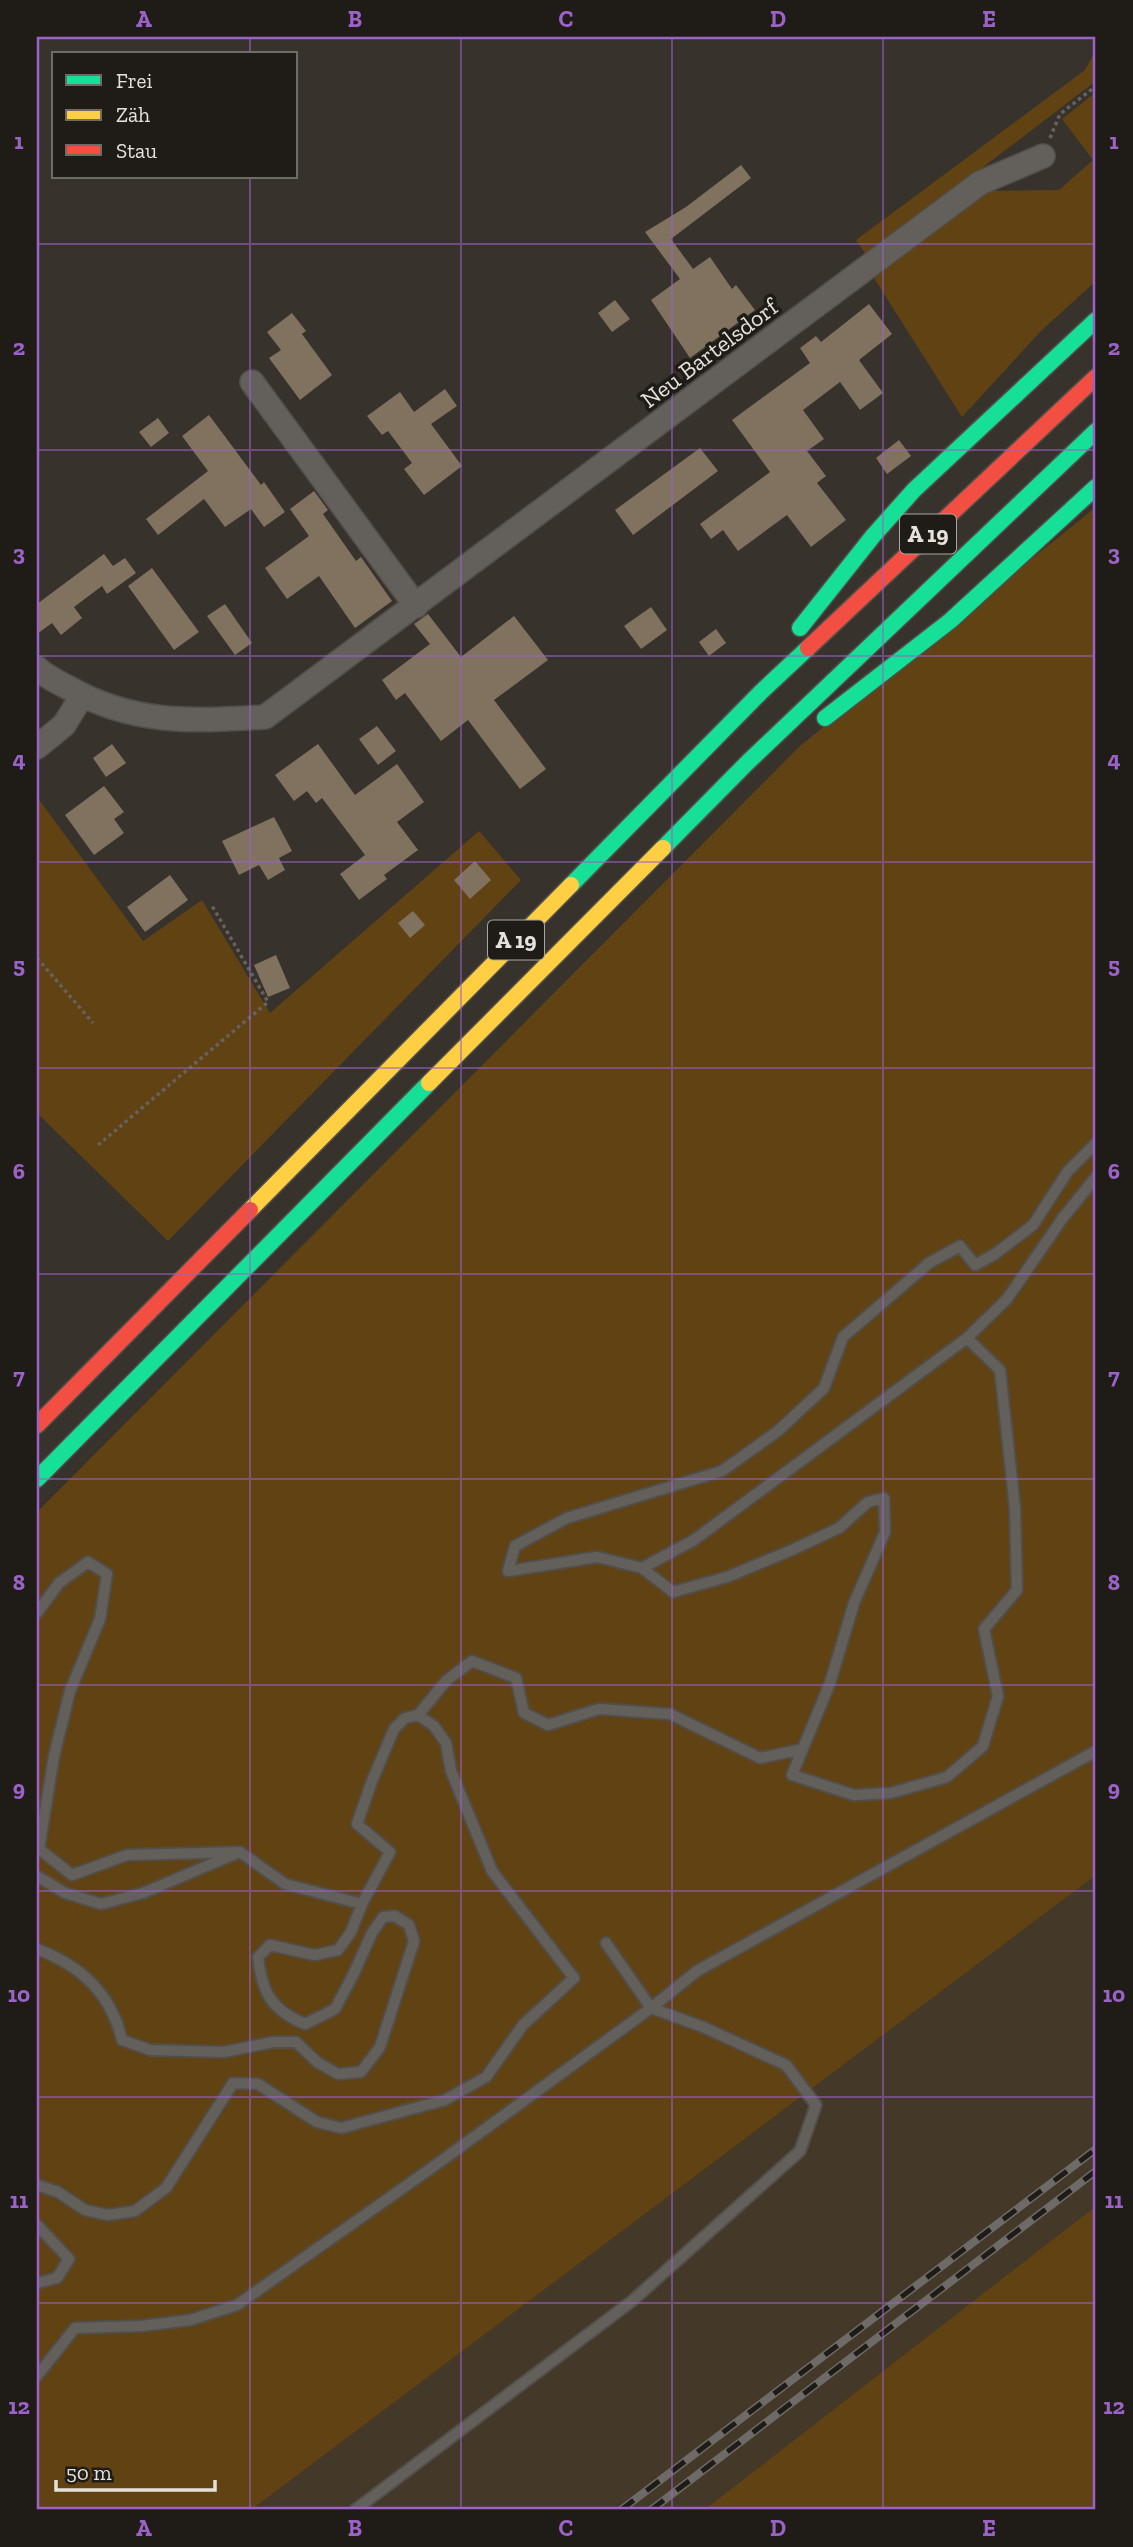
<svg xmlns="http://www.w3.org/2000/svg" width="1133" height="2547" viewBox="0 0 1133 2547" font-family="'Zilla Slab',serif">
  <rect width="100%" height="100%" fill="#37322c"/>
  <path fill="#443929" d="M 1096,1875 L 1096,2206 L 704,2510 L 251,2510 Z"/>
  <path fill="#614213" d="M 1096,50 L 1096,81 L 867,256 L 856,240 L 1085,70 Z
    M 1096,92 L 1096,281 L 1041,331 L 962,417 L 872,275 L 983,191 L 1059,190 L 1093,160 L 1062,119 Z
    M 1096,507 L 1096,1875 L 251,2510 L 37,2510 L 37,1512 L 800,746 Z
    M 37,797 L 143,941 L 202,900 L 270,1013 L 479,831 L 521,880 L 168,1241 L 37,1113 Z
    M 1096,2206 L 1096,2510 L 704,2510 Z"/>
  <path fill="#80725f" d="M 741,165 L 751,178 L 671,239 L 693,269 L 710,257 L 732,289 L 736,285 L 755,310 L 690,358 L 651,300 L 680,279 L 645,232 L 686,207 Z
    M 615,300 L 630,319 L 612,332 L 598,313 Z
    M 869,304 L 892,334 L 859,360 L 883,393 L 860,410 L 840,382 L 803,410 L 824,439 L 807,451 L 826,476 L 817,483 L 846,520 L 811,547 L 787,515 L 738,551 L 723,530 L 711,539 L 700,524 L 770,472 L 732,420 L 810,363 L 800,348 L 816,336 L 821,342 Z
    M 292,313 L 306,331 L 302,334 L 332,375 L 300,400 L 269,358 L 281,350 L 267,332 Z
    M 445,389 L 457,406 L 431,424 L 462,466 L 424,495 L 404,469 L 412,463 L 388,431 L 382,435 L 367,416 L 400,392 L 414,412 Z
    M 209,415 L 261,485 L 264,482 L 285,512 L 264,527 L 251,509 L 225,527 L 204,499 L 158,535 L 146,519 L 208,471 L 182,436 Z
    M 158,418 L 169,433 L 151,447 L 139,432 Z
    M 899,440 L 911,456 L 887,474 L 876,458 Z
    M 700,448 L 718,471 L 633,535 L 615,510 Z
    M 314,491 L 328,510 L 323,514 L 356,561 L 361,557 L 392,601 L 355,628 L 319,576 L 287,599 L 265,568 L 309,536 L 290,509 Z
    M 104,554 L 113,566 L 125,558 L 136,573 L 107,594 L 102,586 L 74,607 L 82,618 L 61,635 L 52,623 L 37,634 L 37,604 Z
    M 152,568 L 199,632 L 174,650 L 128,586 Z
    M 225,604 L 252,643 L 235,655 L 207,616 Z
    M 651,607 L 667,630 L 641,649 L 624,626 Z
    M 428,614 L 461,657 L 514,616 L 548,660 L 494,700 L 546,769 L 520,789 L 468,720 L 441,741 L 405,693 L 396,700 L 382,680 L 430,644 L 414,624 Z
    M 716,629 L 726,643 L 709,656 L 699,642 Z
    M 377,726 L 396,751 L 378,765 L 359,739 Z
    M 112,744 L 126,763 L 106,777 L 93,758 Z
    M 318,744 L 355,795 L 397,764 L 424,802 L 397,822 L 418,850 L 384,875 L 387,879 L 359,900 L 340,874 L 365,855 L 322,798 L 316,803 L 307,791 L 294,801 L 275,775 Z
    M 104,786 L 124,812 L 114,819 L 124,833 L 94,855 L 65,815 Z
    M 274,817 L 292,851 L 279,858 L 285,870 L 268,880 L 259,865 L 239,875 L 222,841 Z
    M 475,861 L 491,880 L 470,899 L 454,880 Z
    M 170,875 L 188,900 L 145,932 L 127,907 Z
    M 413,911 L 425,925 L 410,938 L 398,923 Z
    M 276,955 L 290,988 L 268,997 L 254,965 Z"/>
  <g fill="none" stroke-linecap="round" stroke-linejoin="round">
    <defs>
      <path id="lane" d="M 1096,1143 L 1068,1171 L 1033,1225 L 995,1254 L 975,1265 L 960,1246 L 929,1263 L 843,1337 L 824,1388 L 778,1431 L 722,1471 L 567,1518 L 515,1546 L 508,1571 L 597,1557 L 642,1568 L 694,1540 L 967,1338 L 1007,1299 L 1062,1219 L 1096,1177
        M 642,1568 L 673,1592 L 727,1577 L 792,1550 L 839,1528 L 868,1502 L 884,1498 L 885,1532 L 854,1603 L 830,1683 L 792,1775 L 854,1795 L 891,1793 L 947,1777 L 983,1746 L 998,1696 L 984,1629 L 1017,1590 L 1015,1508 L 1000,1370 L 967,1338
        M 37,1613 L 59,1583 L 88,1562 L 107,1574 L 100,1619 L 70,1691 L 54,1756 L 39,1849 L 72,1875 L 127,1855 L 240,1852 L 285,1884 L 362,1904
        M 418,1715 L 446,1681 L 472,1661 L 516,1678 L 524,1713 L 548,1725 L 599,1709 L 670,1714 L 760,1758 L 803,1749
        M 37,1876 L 65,1893 L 101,1904 L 143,1893 L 235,1854
        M 606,1943 L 651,2008 L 697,1971 L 1096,1751
        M 37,1949 C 81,1966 111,1993 122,2040 L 150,2050 L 224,2052 L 273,2042 L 296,2042 L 317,2062 L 338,2074 L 361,2072 L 380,2047 L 414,1941 L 409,1925 L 395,1916 L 383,1917 L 372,1933 L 353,1975 L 335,2009 L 305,2024 C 271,2010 262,1992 258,1957 L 270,1945 L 315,1955 L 338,1950 L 351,1932 L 362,1904 L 390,1852 L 357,1824 L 372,1781 L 394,1729 L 405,1718 L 418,1715 L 434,1726 L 446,1743 L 451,1771 L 492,1871 L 574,1978 L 523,2025 L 486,2077 L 445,2100 L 341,2128 L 317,2122 L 258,2084 L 233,2083 L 166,2188 L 135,2211 L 108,2215 L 85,2210 L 58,2192 L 37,2185
        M 37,2225 L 69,2259 L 57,2278 L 37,2283
        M 37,2376 L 75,2328 L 141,2326 L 190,2320 L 237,2305 L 437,2164 L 651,2008 L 703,2027 L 786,2065 L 816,2105 L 800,2151 L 632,2301 L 355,2510"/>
      <path id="street" d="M 252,382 L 416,606
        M 37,668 C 46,677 58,682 69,688 C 134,725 193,721 265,717 L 980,183 L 1043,156
        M 37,747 L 64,725 L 82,696"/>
      <path id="fast" d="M 800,628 L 873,536 L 914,490 L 1096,320
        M 825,718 L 950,621 L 1096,487
        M 663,848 L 748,762 L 1096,431
        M 571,885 L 761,692 L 808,648
        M 37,1479 L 429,1083"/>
      <path id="slow" d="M 429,1083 L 663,848
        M 250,1210 L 571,885"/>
      <path id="jam" d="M 808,648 L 1096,377
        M 37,1425 L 250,1210"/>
    </defs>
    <use href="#lane" stroke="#524e49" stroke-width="14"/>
    <use href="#street" stroke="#524e49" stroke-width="26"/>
    <use href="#fast" stroke="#524e49" stroke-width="19"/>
    <use href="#slow" stroke="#524e49" stroke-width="19"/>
    <use href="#jam" stroke="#524e49" stroke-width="19"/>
    <path stroke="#66625e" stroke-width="3.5" stroke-dasharray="3.5 3.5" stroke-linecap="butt" d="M 1050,138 L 1060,114 L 1096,86
      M 37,958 L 93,1023
      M 98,1145 L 268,1002 L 211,904"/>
    <use href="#lane" stroke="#63605c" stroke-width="10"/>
    <use href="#street" stroke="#63605c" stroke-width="23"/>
    <use href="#fast" stroke="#16e098" stroke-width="16"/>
    <use href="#slow" stroke="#ffcf43" stroke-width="16"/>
    <use href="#jam" stroke="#f24e42" stroke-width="16"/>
    <defs>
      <path id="rail" d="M 621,2510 L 1096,2149
        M 651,2510 L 1096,2171"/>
    </defs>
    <use href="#rail" stroke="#6e6a67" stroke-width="8"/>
    <use href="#rail" stroke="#1f1c17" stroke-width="5" stroke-dasharray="16" stroke-linecap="butt"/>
  </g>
  <path fill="none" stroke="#9b62c7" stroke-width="2" stroke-opacity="0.55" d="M 250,37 L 250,54M 461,37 L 461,2510M 672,37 L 672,2510M 883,37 L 883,2510M 250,177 L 250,2510M 37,244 L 1096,244M 37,450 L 1096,450M 37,656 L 1096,656M 37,862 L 1096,862M 37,1068 L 1096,1068M 37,1274 L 1096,1274M 37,1479 L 1096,1479M 37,1685 L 1096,1685M 37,1891 L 1096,1891M 37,2097 L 1096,2097M 37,2303 L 1096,2303"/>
  <g text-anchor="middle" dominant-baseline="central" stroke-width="7" stroke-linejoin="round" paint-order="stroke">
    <g fill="#1f1c17" stroke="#aaa6a0" stroke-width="2">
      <rect x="900" y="514.5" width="56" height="39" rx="5"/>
      <rect x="488" y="920.5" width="56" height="39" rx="5"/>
    </g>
    <g font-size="23" font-weight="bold" fill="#e6e1da">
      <text x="928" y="534">A 19</text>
      <text x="516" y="940">A 19</text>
    </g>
    <g font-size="24" fill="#e6e1da" stroke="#1f1c17">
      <text transform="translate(709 353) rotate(-37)">Neu Bartelsdorf</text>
    </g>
  </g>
  <rect width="1133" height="2547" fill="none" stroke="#1f1c17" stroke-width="77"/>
  <rect x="52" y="52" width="245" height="126" fill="#1f1c17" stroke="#6f6b65" stroke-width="2"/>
  <rect x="66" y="75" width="35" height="10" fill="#16e098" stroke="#6f6b65" stroke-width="2"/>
  <text x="116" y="88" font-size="21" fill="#e6e1da">Frei</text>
  <rect x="66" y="110" width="35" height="10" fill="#ffcf43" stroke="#6f6b65" stroke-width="2"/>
  <text x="116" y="122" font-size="21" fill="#e6e1da">Zäh</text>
  <rect x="66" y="145" width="35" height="10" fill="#f24e42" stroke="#6f6b65" stroke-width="2"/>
  <text x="116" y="158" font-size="21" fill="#e6e1da">Stau</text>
  <path d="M56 2480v10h159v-10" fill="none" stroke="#e6e1da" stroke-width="3.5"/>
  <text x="66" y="2480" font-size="21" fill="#e6e1da" stroke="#1f1c17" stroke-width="5" paint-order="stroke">50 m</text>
  <rect x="38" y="38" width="1056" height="2470" fill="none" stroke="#9b62c7" stroke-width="2.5"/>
  <g font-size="23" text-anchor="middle" font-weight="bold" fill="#9b62c7">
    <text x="144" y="27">A</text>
    <text x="355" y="27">B</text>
    <text x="566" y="27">C</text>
    <text x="778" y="27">D</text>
    <text x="989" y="27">E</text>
    <text x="19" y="149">1</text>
    <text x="1114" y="149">1</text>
    <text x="19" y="355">2</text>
    <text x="1114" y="355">2</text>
    <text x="19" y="561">3</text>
    <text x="1114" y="561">3</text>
    <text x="19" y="767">4</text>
    <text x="1114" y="767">4</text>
    <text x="19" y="973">5</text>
    <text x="1114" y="973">5</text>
    <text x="19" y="1179">6</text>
    <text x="1114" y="1179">6</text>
    <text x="19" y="1384">7</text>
    <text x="1114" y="1384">7</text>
    <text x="19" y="1590">8</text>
    <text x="1114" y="1590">8</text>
    <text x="19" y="1796">9</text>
    <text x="1114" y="1796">9</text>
    <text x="19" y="2002">10</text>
    <text x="1114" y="2002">10</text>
    <text x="19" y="2208">11</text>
    <text x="1114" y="2208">11</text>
    <text x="19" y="2414">12</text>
    <text x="1114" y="2414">12</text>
    <text x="144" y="2536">A</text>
    <text x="355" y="2536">B</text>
    <text x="566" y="2536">C</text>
    <text x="778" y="2536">D</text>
    <text x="989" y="2536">E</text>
  </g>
</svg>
